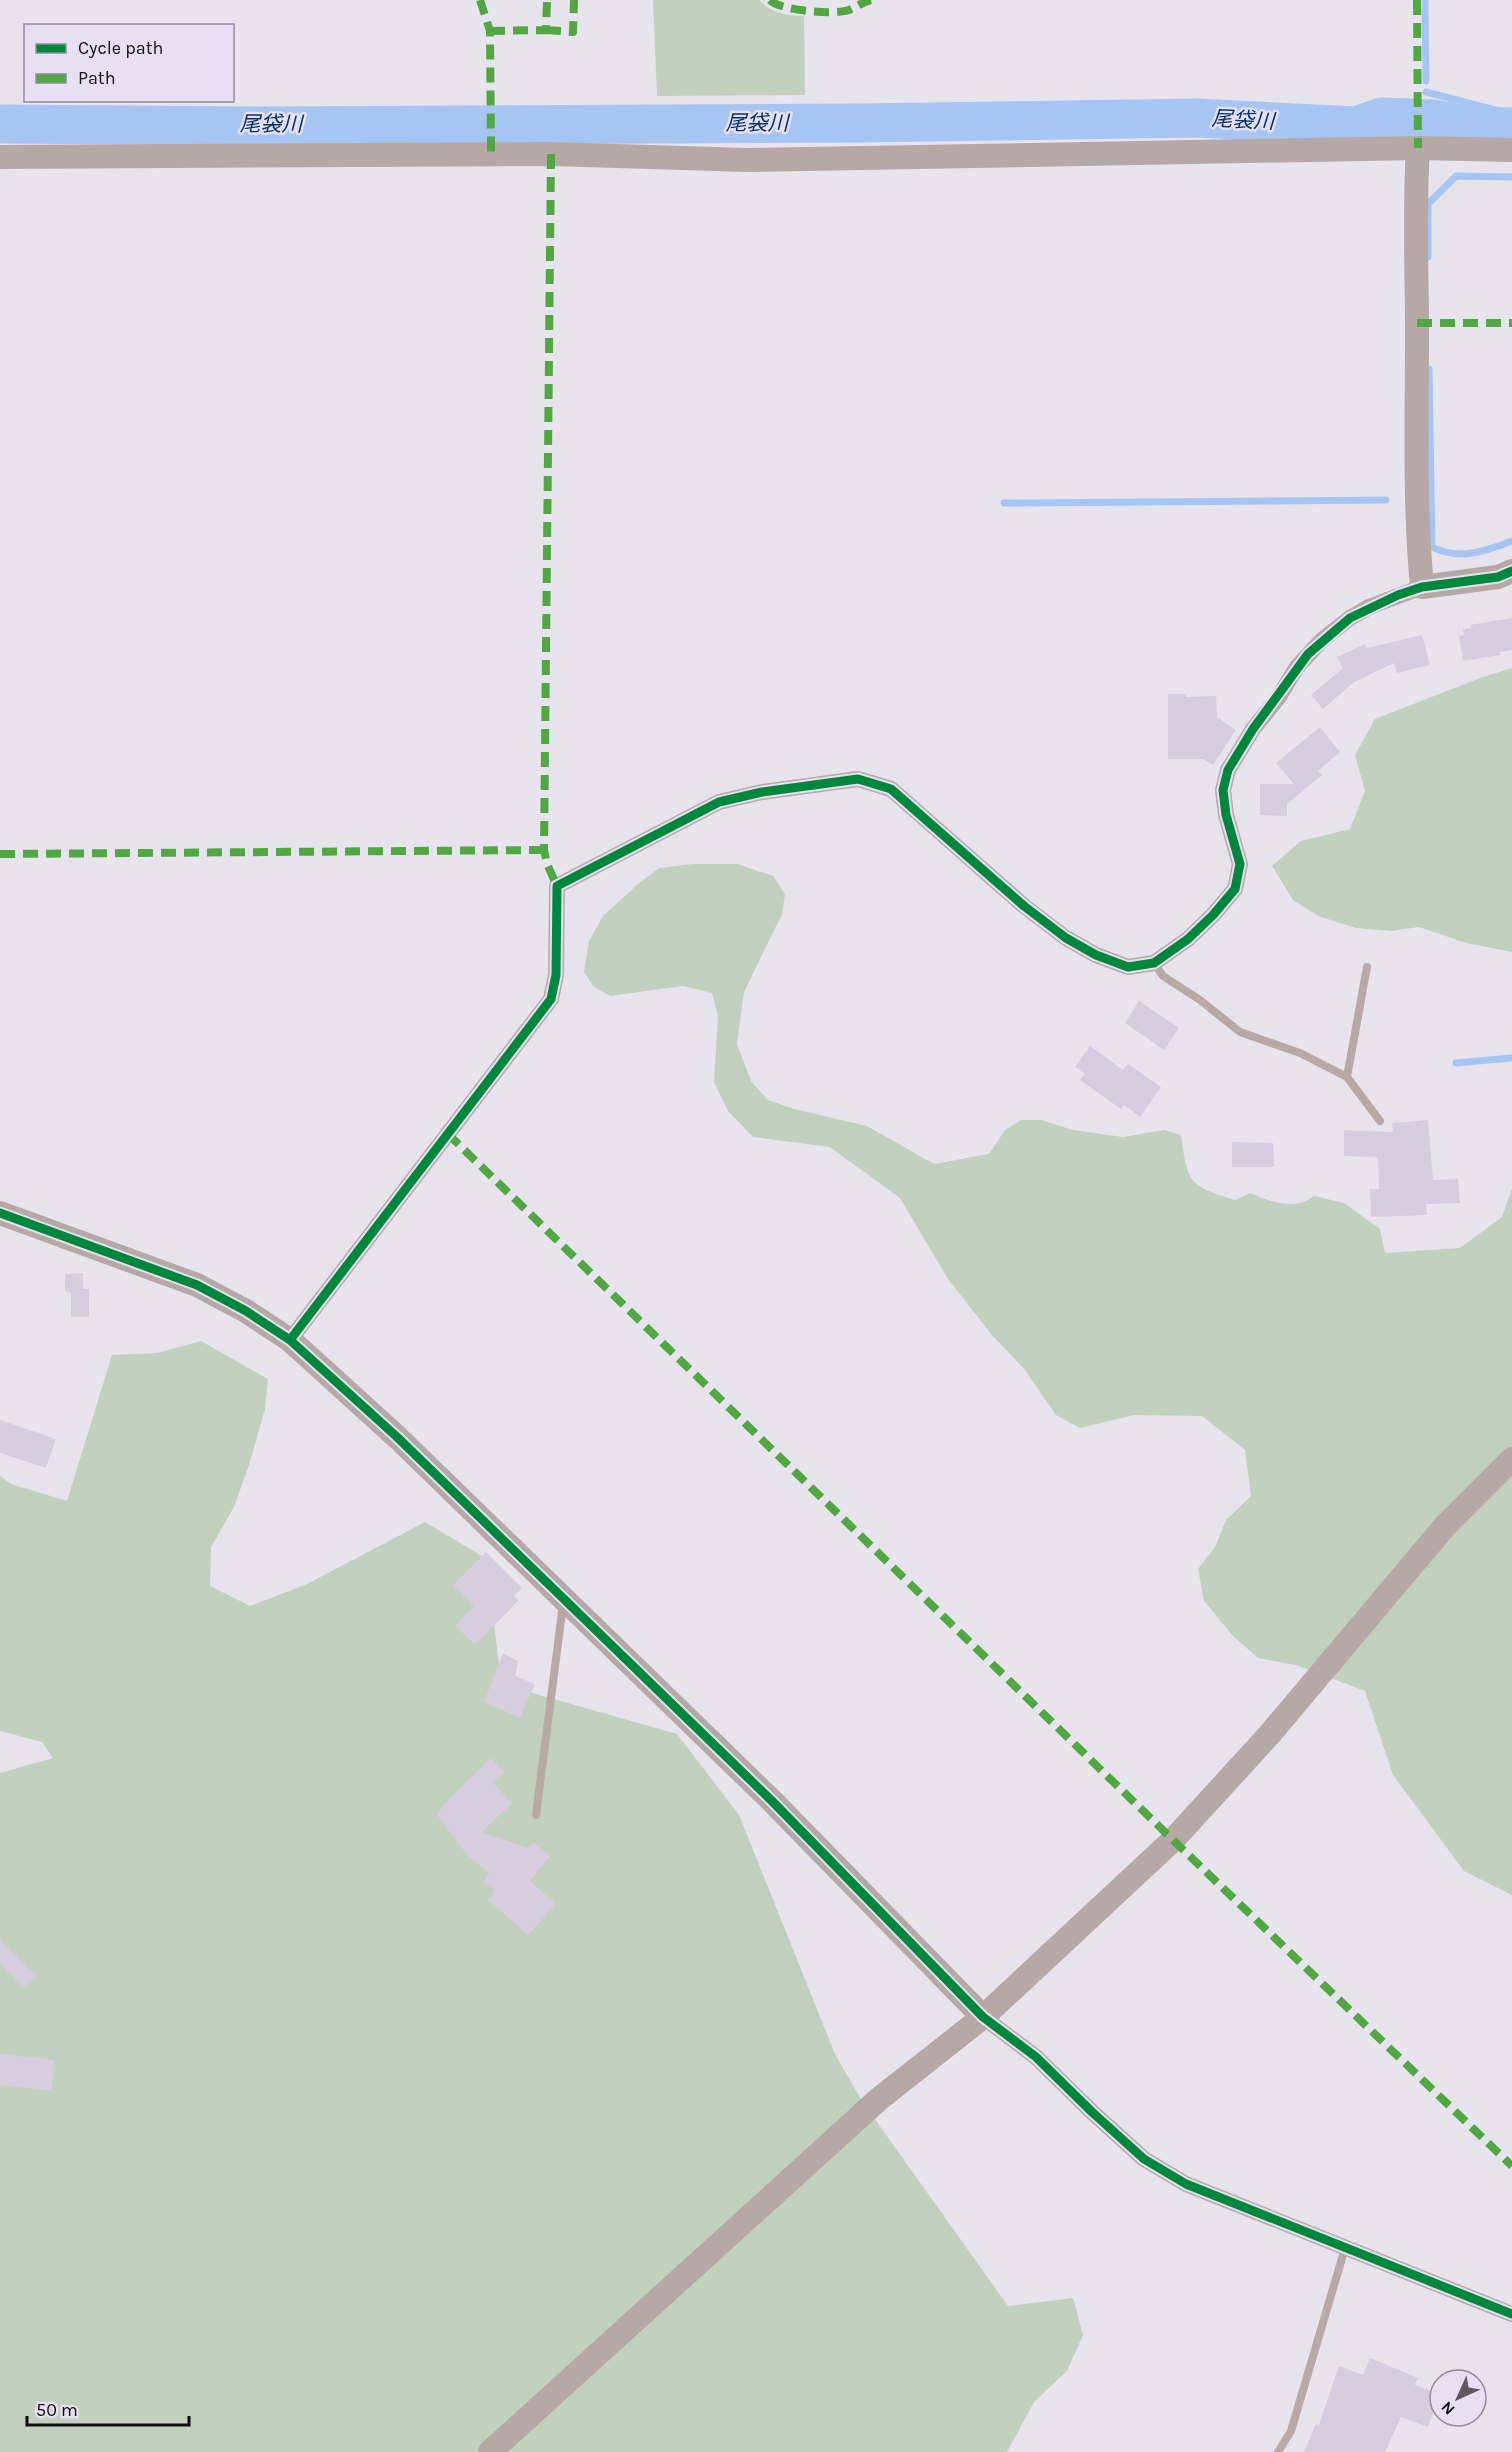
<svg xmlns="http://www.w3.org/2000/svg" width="1512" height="2452" viewBox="0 0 1512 2452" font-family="Karla,'Noto Sans JP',sans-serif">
  <rect width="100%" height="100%" fill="#e8e4ee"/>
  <path fill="#c2d0be" d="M 653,0 L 759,0 C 772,14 785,15 804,16 L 805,95 L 657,96 Z
    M 1512,668 L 1512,952 L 1466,943 L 1419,927 L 1391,931 L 1356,928 L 1318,916 L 1293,900 L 1272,866 L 1301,841 L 1350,829 L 1365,791 L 1355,755 L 1375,719 L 1483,677 Z
    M 693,864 L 737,864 L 773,876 L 785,894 L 782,914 L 744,992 L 737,1044 L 751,1081 L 768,1100 L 794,1109 L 867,1126 L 934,1164 L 989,1154 L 1005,1130 L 1021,1120 L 1041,1120 L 1073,1130 L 1123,1137 L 1164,1130 L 1181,1135 C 1188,1184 1188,1185 1235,1200 L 1250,1193 C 1271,1202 1295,1211 1314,1196 L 1344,1203 L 1380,1229 L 1385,1253 L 1460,1248 L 1502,1217 L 1512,1188 L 1512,1895 L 1464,1871 L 1393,1775 L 1365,1691 L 1296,1665 L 1258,1658 L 1233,1636 L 1204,1601 L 1198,1569 L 1215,1547 L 1226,1520 L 1251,1496 L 1245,1450 L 1202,1416 L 1134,1415 L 1080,1428 L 1056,1415 L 1025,1370 L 992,1335 L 948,1279 L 900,1198 L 830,1147 L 753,1137 L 728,1111 L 714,1082 L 718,1016 L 712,993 L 683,986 L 610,996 L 593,986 L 584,972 L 589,941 L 603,916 L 638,884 L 659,868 Z
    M 201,1341 L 268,1379 L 265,1409 L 249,1465 L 234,1507 L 211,1547 L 210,1586 L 250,1606 L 305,1585 L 425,1522 L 487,1559 L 501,1684 L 677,1734 L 739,1815 L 835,2054 L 862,2101 L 1008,2306 L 1073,2298 L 1083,2335 L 1067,2371 L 1034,2402 L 1007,2452 L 0,2452 L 0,1773 L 53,1758 L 42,1742 L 0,1731 L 0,1476 L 11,1484 L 67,1501 L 112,1355 L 157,1353 Z"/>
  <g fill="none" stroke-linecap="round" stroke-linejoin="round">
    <path stroke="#a6c5f3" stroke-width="7" d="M 1425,0 L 1426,81
      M 1426,92 L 1499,111 L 1512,111
      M 1427,111 L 1427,127
      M 1428,204 L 1456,176 L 1512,177
      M 1428,257 L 1428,206
      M 1429,369 L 1432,547 C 1459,561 1486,551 1512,541
      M 1004,503 L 1386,500
      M 1456,1063 L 1512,1058"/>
    <path stroke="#a6c5f3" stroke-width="39" d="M 0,124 L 266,126 L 861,123 L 1196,118 L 1356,126 L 1382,117 L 1433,119 L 1477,127 L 1512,127"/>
  </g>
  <path fill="#d6cdde" d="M 1512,618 L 1512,650 L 1500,652 L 1500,655 L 1463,661 L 1459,636 L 1464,635 L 1463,629 L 1471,628 L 1470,625 Z
    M 1422,635 L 1430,665 L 1397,673 L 1394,663 L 1354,682 L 1323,709 L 1311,695 L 1343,668 L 1337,657 L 1365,644 L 1367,648 Z
    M 1168,694 L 1186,694 L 1186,697 L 1216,696 L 1217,717 L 1236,730 L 1213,765 L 1203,759 L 1168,759 Z
    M 1320,727 L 1340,752 L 1318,771 L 1322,775 L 1287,804 L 1287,816 L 1260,815 L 1260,784 L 1294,784 L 1276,763 Z
    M 1139,1001 L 1179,1028 L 1164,1050 L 1125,1023 Z
    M 1090,1046 L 1123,1070 L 1128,1064 L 1161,1087 L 1140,1117 L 1124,1105 L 1121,1109 L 1080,1080 L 1085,1074 L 1075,1067 Z
    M 1428,1120 L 1433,1180 L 1458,1179 L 1460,1203 L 1426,1204 L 1427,1215 L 1371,1217 L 1370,1189 L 1379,1189 L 1378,1157 L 1344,1156 L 1344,1130 L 1393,1132 L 1392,1123 Z
    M 1232,1142 L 1273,1143 L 1274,1167 L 1232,1167 Z
    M 83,1273 L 83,1289 L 89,1289 L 89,1317 L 71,1317 L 71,1293 L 65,1291 L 65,1274 Z
    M 0,1420 L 56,1439 L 46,1468 L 0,1453 Z
    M 486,1552 L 522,1588 L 514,1596 L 519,1600 L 475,1645 L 455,1626 L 474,1606 L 453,1585 Z
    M 503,1653 L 518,1661 L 515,1676 L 535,1684 L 520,1718 L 484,1702 Z
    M 491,1758 L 505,1772 L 493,1783 L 512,1803 L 482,1832 L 528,1848 L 533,1842 L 550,1856 L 530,1881 L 556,1904 L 528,1935 L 488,1900 L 495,1890 L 483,1883 L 489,1873 L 467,1855 L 437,1815 L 445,1803 Z
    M 0,1940 L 37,1976 L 25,1988 L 0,1964 Z
    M 0,2054 L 55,2060 L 51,2091 L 0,2085 Z
    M 1370,2358 L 1418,2378 L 1415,2385 L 1440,2394 L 1428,2427 L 1401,2417 L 1385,2452 L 1304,2452 L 1316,2424 L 1319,2425 L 1339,2366 L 1363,2375 Z"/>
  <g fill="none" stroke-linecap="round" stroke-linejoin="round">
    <path stroke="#b8a9a5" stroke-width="8" d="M 1154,963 L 1163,976 L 1200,1000 L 1240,1032 L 1300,1053 L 1347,1077 L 1367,967
      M 1347,1077 L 1380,1121
      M 536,1815 L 563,1604
      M 1278,2452 L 1291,2431 L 1345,2248"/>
    <path stroke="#b8a9a5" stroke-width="16" d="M 290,1340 L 551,999 L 556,975 L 557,886 L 719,802 L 762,792 L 858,779 L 891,789 L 1024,906 L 1066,938 L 1096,955 L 1128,967 L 1154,963 L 1188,939 L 1213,915 L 1235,889 L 1240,864 L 1226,815 L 1223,790 L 1228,770 L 1253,729 L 1278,698 L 1297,667 L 1322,640 L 1350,618 L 1369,607 L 1422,587
      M 983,2017 L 1036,2057 L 1092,2112 L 1144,2159 L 1186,2184 L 1512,2314"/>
    <path stroke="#b6a8a4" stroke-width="24" d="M 1418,148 C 1414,210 1417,270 1417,331 C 1417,417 1414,502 1422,587 L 1498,577 L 1512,571
      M 0,157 L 551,154 L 748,160 L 1418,148 L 1512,150
      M 0,1213 L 197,1285 L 246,1311 L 290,1340 L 397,1437 L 772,1801 L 983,2017
      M 490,2452 L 879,2099 L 983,2017 L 1173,1840 L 1269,1735 L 1445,1526 L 1512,1459"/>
    <path stroke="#51a842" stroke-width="8" stroke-dasharray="15 8" stroke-linecap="butt" d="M 480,0 L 490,31 L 491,154
      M 770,0 C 780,11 835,15 849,10 C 857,7 862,2 871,0
      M 1417,0 L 1418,148
      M 546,30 L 573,32 L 574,0
      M 490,31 L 546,30 L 547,0
      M 551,154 L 544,850 L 547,864 L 557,886
      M 1417,323 L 1512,323
      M 0,854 L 544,850
      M 448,1134 L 1173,1840 L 1512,2166"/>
    <defs>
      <path id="cycleway" d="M 0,1213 L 197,1285 L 246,1311 L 290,1340 L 397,1437 L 772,1801 L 983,2017 L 1036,2057 L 1092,2112 L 1144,2159 L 1186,2184 L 1512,2314
        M 290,1340 L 551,999 L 556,975 L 557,886 L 719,802 L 762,792 L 858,779 L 891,789 L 1024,906 L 1066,938 L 1096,955 L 1128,967 L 1154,963 L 1188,939 L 1213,915 L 1235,889 L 1240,864 L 1226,815 L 1223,790 L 1228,770 L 1253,729 L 1308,654 L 1350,618 L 1398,595 L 1422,587 L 1498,577 L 1512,571"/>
    </defs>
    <use href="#cycleway" stroke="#e7e0f2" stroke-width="13"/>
    <use href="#cycleway" stroke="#00873e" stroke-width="9"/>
  </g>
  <g text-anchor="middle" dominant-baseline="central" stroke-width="5" stroke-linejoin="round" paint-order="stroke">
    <g font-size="21" font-style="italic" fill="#003066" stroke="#e7e0f2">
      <text transform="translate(1243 120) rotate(3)">尾袋川</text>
      <text x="757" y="123">尾袋川</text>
      <text x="271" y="124">尾袋川</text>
    </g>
  </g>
  <rect x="24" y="24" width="210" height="78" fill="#e7e0f2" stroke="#918c9a" stroke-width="1.5"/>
  <rect x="36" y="44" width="30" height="9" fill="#00873e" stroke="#918c9a" stroke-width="1.5"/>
  <text x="78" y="54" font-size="18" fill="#110f15">Cycle path</text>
  <rect x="36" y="74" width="30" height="9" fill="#51a842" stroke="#918c9a" stroke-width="1.5"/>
  <text x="78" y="84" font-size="18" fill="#110f15">Path</text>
  <g transform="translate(1458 2398) rotate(225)"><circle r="28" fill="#e7e0f2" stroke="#918c9a" stroke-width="1.5"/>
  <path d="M0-4.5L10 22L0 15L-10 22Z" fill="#5c5a61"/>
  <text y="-9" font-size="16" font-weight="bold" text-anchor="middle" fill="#110f15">N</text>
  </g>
  <path d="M27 2416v9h162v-9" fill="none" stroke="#110f15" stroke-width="3"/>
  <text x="36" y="2416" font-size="18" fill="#110f15" stroke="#e7e0f2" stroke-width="4.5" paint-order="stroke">50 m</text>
</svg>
